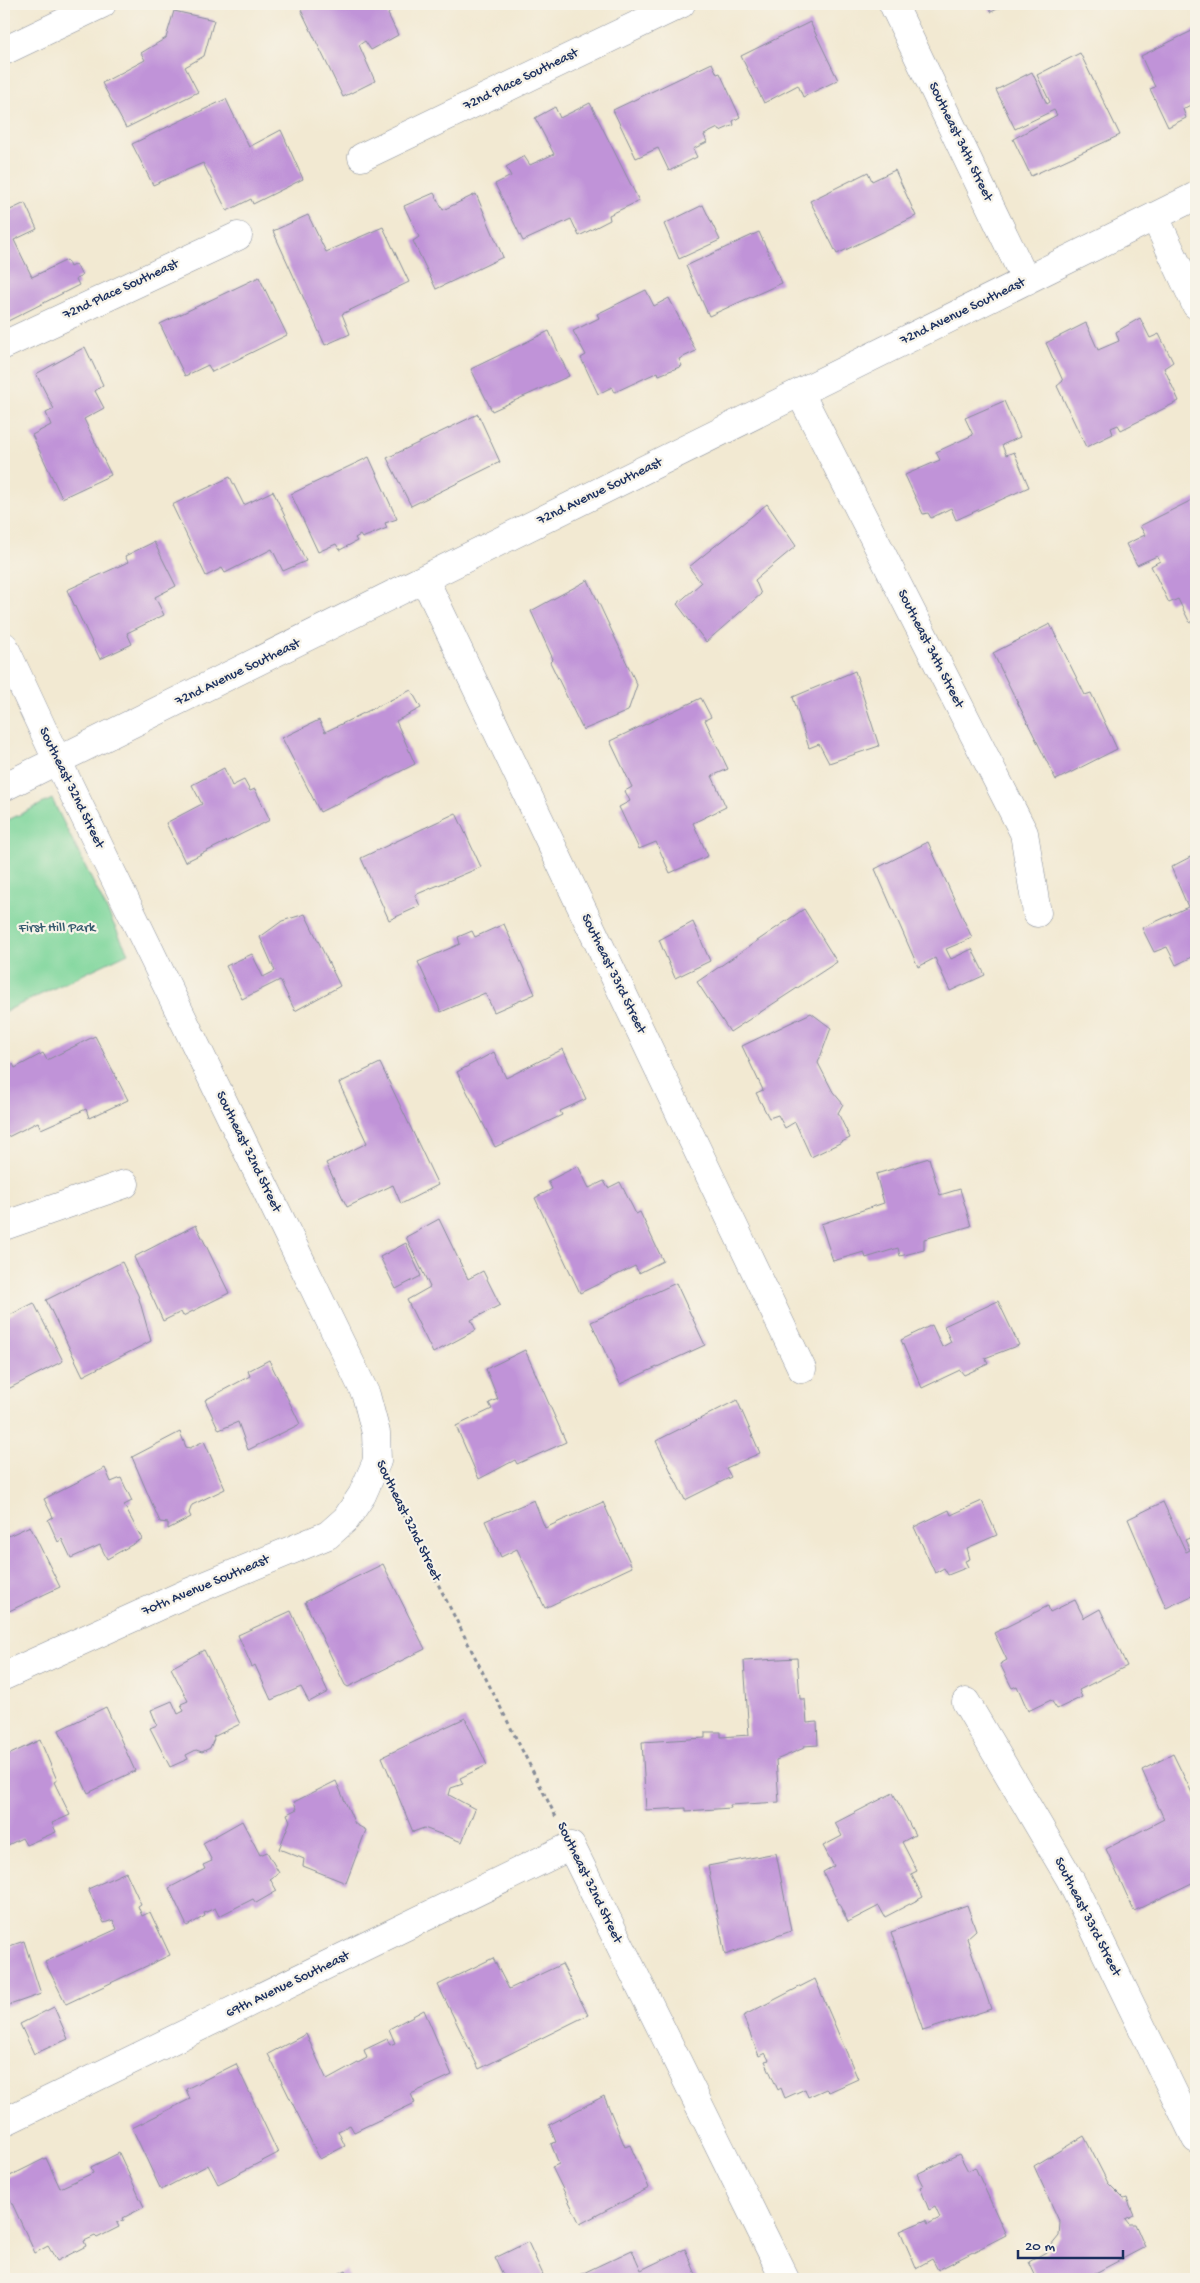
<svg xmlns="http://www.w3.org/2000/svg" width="1200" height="2283" viewBox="0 0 1200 2283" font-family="'Gochi Hand',sans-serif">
  <rect width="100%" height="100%" fill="#f7f3e8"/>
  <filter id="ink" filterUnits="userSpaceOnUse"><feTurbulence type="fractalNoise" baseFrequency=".02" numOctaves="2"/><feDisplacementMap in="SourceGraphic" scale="10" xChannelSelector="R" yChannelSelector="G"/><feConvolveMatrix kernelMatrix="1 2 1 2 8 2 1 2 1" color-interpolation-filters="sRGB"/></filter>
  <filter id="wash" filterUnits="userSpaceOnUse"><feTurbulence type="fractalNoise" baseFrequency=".0096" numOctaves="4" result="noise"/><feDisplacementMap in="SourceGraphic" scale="20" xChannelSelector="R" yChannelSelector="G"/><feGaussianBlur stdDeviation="1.12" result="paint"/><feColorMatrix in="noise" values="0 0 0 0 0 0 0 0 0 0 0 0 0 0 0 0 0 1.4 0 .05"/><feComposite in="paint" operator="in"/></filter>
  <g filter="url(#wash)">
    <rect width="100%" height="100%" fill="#f2e9d2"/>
    <path fill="#7ed69b" stroke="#4c827c" d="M 52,799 L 128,953 L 4,1012 L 4,822 Z"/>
    <g id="blocks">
      <path fill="#c093d8" d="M 312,4 L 389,4 L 392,10 L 388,14 L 398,35 L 371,50 L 365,41 L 359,45 L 375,81 L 343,97 L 301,10 Z
        M 987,4 L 1008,4 L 991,12 Z
        M 174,11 L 214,20 L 204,56 L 185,67 L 198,92 L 126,128 L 102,83 L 145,60 L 141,53 L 166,38 Z
        M 810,22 L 838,80 L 803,97 L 798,85 L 764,103 L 741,56 Z
        M 1196,29 L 1196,102 L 1183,109 L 1186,118 L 1168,127 L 1150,89 L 1155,87 L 1141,56 Z
        M 1080,53 L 1120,135 L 1031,176 L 1013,139 L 1057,115 L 1054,110 L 1015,129 L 996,90 L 1032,72 L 1047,104 L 1050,102 L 1037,75 Z
        M 712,63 L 717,74 L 720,73 L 740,117 L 733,121 L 734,125 L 720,131 L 718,128 L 704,135 L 707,142 L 693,149 L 697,157 L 669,171 L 658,148 L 636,158 L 613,110 Z
        M 226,99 L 249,147 L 281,130 L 303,179 L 253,204 L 251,199 L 227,211 L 203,163 L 153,185 L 132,144 Z
        M 590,103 L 639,201 L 609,215 L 610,220 L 579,236 L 571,219 L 523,241 L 495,184 L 511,176 L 506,167 L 524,156 L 530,165 L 554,154 L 535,118 L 555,107 L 560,118 Z
        M 895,170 L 916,216 L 837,254 L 810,201 L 868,172 L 872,181 Z
        M 434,193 L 443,210 L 476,194 L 503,257 L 436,289 L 413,241 L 419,237 L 404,206 Z
        M 25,203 L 37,229 L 14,240 L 32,277 L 67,260 L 70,267 L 76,264 L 82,276 L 76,279 L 79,285 L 4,323 L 4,213 Z
        M 703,205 L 720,240 L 679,259 L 664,224 Z
        M 308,215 L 326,252 L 383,227 L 409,282 L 342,314 L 350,334 L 325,345 L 273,231 Z
        M 759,232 L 782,283 L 709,316 L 686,266 Z
        M 259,277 L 287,335 L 212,372 L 208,365 L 185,376 L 160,324 Z
        M 646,290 L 654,306 L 669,298 L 696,351 L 679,359 L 682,366 L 659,375 L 658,372 L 615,392 L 612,387 L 598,394 L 581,358 L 586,355 L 573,331 L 599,318 L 597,314 Z
        M 1140,318 L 1150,338 L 1159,334 L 1173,362 L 1164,368 L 1179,401 L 1121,430 L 1118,425 L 1111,428 L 1113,434 L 1086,447 L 1057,386 L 1063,381 L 1046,343 L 1086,323 L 1098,350 L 1119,341 L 1116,332 Z
        M 549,331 L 569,376 L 492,411 L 471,369 Z
        M 85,347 L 103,385 L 95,391 L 104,408 L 84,419 L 111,475 L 62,498 L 32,435 L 51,425 L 46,413 L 54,409 L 36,374 Z
        M 1004,401 L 1020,437 L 1002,445 L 1006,455 L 1014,452 L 1029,487 L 956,520 L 951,508 L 931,518 L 928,513 L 923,514 L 905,475 L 940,460 L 936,452 L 973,435 L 965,418 Z
        M 478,414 L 500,462 L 411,506 L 387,458 Z
        M 369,457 L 397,519 L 385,523 L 387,528 L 362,538 L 360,535 L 355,538 L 357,541 L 340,550 L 336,544 L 318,552 L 291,494 Z
        M 230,477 L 244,505 L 273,491 L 306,561 L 283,571 L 272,549 L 225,573 L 222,568 L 206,576 L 172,505 Z
        M 1196,498 L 1196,619 L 1190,623 L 1178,599 L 1169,603 L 1151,566 L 1160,561 L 1157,556 L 1137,565 L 1126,544 L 1145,535 L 1140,526 Z
        M 767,504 L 796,546 L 755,580 L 761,594 L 706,642 L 677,604 L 701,583 L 689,567 Z
        M 154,542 L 176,586 L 155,597 L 164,615 L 127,633 L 132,644 L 100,659 L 67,590 L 128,562 L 125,556 Z
        M 588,580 L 637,685 L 628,711 L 583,730 L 550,662 L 553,659 L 531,611 Z
        M 1050,624 L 1085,695 L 1091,693 L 1117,749 L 1056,780 L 993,653 Z
        M 855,671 L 879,746 L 829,763 L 819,744 L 809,748 L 793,697 Z
        M 411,690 L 421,708 L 396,721 L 415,764 L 320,812 L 282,738 L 319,720 L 325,732 Z
        M 701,698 L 711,717 L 705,720 L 728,769 L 712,776 L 726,807 L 693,823 L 708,856 L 670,873 L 656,842 L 639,849 L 619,807 L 630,801 L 625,791 L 632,787 L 610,741 Z
        M 224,768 L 232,786 L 244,780 L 250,791 L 255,789 L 270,820 L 185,862 L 166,823 L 202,804 L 192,785 Z
        M 456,813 L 481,867 L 415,895 L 420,906 L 389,920 L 361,858 Z
        M 928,842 L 972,938 L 946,949 L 951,959 L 972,949 L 985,975 L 950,991 L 935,958 L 918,967 L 875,869 Z
        M 1196,854 L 1196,955 L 1176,965 L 1167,947 L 1154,952 L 1142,928 L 1188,907 L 1171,867 Z
        M 804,909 L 837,962 L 730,1032 L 697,982 Z
        M 305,914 L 340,986 L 295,1011 L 280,980 L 242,999 L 226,966 L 252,954 L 263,977 L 275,971 L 260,937 L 282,921 Z
        M 693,922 L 710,961 L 675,978 L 659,940 Z
        M 504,924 L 535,994 L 494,1012 L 485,993 L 441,1012 L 418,962 L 460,944 L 458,937 L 472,931 L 475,937 Z
        M 811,1013 L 831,1028 L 818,1063 L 833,1092 L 843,1104 L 838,1113 L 850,1138 L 811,1157 L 795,1122 L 785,1128 L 778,1115 L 769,1118 L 756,1093 L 763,1090 L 742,1046 Z
        M 95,1036 L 128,1100 L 89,1118 L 86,1109 L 41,1129 L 38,1122 L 4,1139 L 4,1069 L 13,1064 L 15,1068 L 43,1053 L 47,1060 Z
        M 563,1049 L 586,1099 L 560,1111 L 562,1115 L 495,1147 L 457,1072 L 494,1052 L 506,1078 Z
        M 380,1063 L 438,1185 L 401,1204 L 393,1185 L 347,1207 L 326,1163 L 367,1143 L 339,1083 Z
        M 929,1158 L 940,1195 L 960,1189 L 971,1226 L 924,1239 L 924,1250 L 900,1256 L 898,1248 L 866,1258 L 864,1252 L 833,1261 L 821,1224 L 884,1203 L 876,1174 Z
        M 578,1166 L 589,1188 L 604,1181 L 608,1188 L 620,1182 L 636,1214 L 640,1212 L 663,1261 L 639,1273 L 635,1266 L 580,1293 L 535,1198 L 552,1189 L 548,1181 Z
        M 439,1219 L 468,1279 L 483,1271 L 500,1305 L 471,1320 L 476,1330 L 433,1353 L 407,1300 L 430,1287 L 406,1237 Z
        M 196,1225 L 229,1293 L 183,1316 L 181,1312 L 163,1321 L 134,1257 Z
        M 406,1243 L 421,1276 L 396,1289 L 380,1257 Z
        M 122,1262 L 138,1295 L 151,1341 L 83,1376 L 46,1300 Z
        M 676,1283 L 705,1345 L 620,1384 L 591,1322 Z
        M 998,1301 L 1019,1345 L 985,1358 L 988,1364 L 964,1375 L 960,1370 L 922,1388 L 901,1340 L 932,1325 L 942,1347 L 951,1342 L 944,1326 Z
        M 34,1303 L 63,1361 L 4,1391 L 4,1318 Z
        M 525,1350 L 566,1442 L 517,1464 L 515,1460 L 479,1479 L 456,1426 L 492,1409 L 489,1403 L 498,1399 L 486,1369 Z
        M 269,1360 L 300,1424 L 248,1450 L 238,1422 L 219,1430 L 205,1400 L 250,1376 L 248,1371 Z
        M 737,1400 L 760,1453 L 726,1468 L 731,1477 L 685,1500 L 656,1441 Z
        M 180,1432 L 186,1447 L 190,1448 L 204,1441 L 225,1489 L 192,1505 L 189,1513 L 191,1517 L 168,1529 L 168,1523 L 160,1522 L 132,1457 Z
        M 105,1468 L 111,1482 L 121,1478 L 132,1501 L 124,1505 L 142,1539 L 107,1559 L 100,1545 L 71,1558 L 62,1539 L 58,1542 L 48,1520 L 53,1517 L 44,1499 Z
        M 534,1500 L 545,1528 L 603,1502 L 632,1567 L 545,1608 L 517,1549 L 501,1557 L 485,1521 Z
        M 982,1501 L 997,1535 L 967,1548 L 970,1559 L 965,1561 L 968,1567 L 948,1575 L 944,1568 L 935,1573 L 914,1527 L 949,1510 L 951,1515 Z
        M 1163,1502 L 1186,1552 L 1190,1550 L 1185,1540 L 1196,1535 L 1196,1594 L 1166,1608 L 1128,1519 Z
        M 30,1526 L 60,1587 L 9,1611 L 4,1600 L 4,1538 Z
        M 383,1564 L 425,1649 L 348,1687 L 345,1685 L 305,1602 Z
        M 1075,1600 L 1084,1618 L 1100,1609 L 1127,1666 L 1079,1690 L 1082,1697 L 1057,1709 L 1051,1700 L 1028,1711 L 1017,1686 L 1012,1688 L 1000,1664 L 1007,1660 L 994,1633 L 1048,1606 L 1050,1612 Z
        M 291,1611 L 328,1692 L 309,1702 L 301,1687 L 271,1700 L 255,1665 L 252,1667 L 238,1635 Z
        M 204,1650 L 240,1724 L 213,1737 L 214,1739 L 210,1748 L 202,1752 L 196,1750 L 186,1755 L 188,1759 L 170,1767 L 150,1728 L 157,1725 L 151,1710 L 172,1701 L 178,1714 L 184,1711 L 181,1704 L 188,1701 L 171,1668 Z
        M 797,1658 L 800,1699 L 805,1699 L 807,1723 L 817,1722 L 818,1745 L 804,1746 L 804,1748 L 776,1760 L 779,1802 L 730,1805 L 731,1808 L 686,1811 L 686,1808 L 646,1810 L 642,1742 L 705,1738 L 705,1732 L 721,1732 L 721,1737 L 749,1735 L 744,1661 Z
        M 106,1707 L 135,1771 L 88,1793 L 59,1730 Z
        M 465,1718 L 487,1765 L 460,1778 L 463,1784 L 451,1788 L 449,1795 L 475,1809 L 462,1842 L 424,1828 L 413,1832 L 382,1757 Z
        M 40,1740 L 57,1780 L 54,1782 L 70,1815 L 52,1823 L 56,1832 L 26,1845 L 22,1838 L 4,1847 L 4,1757 Z
        M 1173,1754 L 1196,1801 L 1196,1881 L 1134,1911 L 1106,1849 L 1164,1819 L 1142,1770 Z
        M 336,1781 L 355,1824 L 366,1830 L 346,1883 L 303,1866 L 304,1859 L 279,1849 L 290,1821 L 287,1814 L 297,1809 L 294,1802 Z
        M 893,1793 L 915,1835 L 902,1842 L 917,1871 L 911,1874 L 923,1897 L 885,1917 L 879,1906 L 848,1922 L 823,1872 L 834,1866 L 823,1846 L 842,1836 L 835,1823 Z
        M 242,1821 L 260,1855 L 267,1852 L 279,1873 L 270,1879 L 277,1891 L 256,1903 L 253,1899 L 219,1916 L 215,1908 L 204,1913 L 205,1916 L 187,1926 L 169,1888 L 205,1869 L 203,1865 L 212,1861 L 203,1843 Z
        M 776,1853 L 791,1931 L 725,1955 L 708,1866 Z
        M 126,1872 L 141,1904 L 138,1906 L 142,1916 L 150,1912 L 170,1955 L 66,2004 L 45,1962 L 117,1929 L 113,1920 L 104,1923 L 88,1889 Z
        M 967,1905 L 976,1930 L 967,1938 L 991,2009 L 923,2031 L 891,1932 Z
        M 24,1941 L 41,1994 L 4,2007 L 4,1948 Z
        M 493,1958 L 509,1989 L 562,1964 L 588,2015 L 479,2069 L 438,1985 Z
        M 815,1979 L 858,2079 L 829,2092 L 826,2089 L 808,2097 L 805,2089 L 785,2098 L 781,2088 L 778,2090 L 765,2061 L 769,2060 L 765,2053 L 759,2056 L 743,2016 Z
        M 54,2007 L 68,2039 L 34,2054 L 20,2024 Z
        M 424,2010 L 452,2075 L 411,2094 L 415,2103 L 354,2132 L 350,2125 L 338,2131 L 345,2146 L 320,2159 L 268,2054 L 306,2034 L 327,2080 L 367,2058 L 364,2050 L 387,2039 L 390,2045 L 395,2043 L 389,2029 Z
        M 236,2064 L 278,2153 L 218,2184 L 208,2165 L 161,2190 L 132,2128 L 190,2099 L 186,2089 Z
        M 604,2096 L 625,2147 L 630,2145 L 649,2188 L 580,2224 L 552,2167 L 559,2164 L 551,2144 L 556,2142 L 549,2125 Z
        M 1084,2136 L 1108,2183 L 1124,2199 L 1127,2198 L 1134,2215 L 1125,2219 L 1129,2224 L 1135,2224 L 1145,2247 L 1084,2279 L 1037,2279 L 1029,2262 L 1046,2252 L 1059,2236 L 1060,2223 L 1034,2166 Z
        M 119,2153 L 144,2207 L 123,2218 L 124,2220 L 117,2223 L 119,2227 L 97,2238 L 95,2236 L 84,2241 L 86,2246 L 57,2261 L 48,2246 L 35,2253 L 4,2186 L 4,2179 L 46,2158 L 60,2188 L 93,2173 L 91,2167 Z
        M 959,2154 L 968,2171 L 975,2167 L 1006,2235 L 938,2270 L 932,2259 L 916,2268 L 900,2231 L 926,2220 L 928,2224 L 940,2218 L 935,2207 L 929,2210 L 920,2187 L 923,2186 L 917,2174 Z
        M 528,2242 L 545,2279 L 505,2279 L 495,2258 Z
        M 685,2249 L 698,2279 L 579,2279 L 577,2276 L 632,2250 L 641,2270 Z
        M 346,2270 L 350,2279 L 328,2279 Z"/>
    </g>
  </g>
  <g filter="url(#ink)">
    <use href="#blocks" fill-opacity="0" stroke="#868c98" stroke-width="1"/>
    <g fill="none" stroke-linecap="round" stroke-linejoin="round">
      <defs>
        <path id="minor" d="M 893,4 L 1026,281
          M 4,51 L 102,4
          M 362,157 L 681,4
          M 1155,217 L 1196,305
          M 4,345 L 238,236
          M 800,393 L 1024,833 L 1037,913
          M 425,580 L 802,1369
          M 4,646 L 58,762 L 366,1395 L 376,1433 L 377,1461 L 362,1495 L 346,1519 L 328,1535 L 185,1594 L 4,1676
          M 4,787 L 1196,196
          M 4,1226 L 125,1184
          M 966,1702 L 1070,1879 L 1196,2139
          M 4,2122 L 571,1846 L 785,2279"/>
      </defs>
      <use href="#minor" stroke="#868c98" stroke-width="29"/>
      <path stroke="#868c98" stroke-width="3" stroke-dasharray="4 4" stroke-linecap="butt" d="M 395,1499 L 556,1817"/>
      <use href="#minor" stroke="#fff" stroke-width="28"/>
    </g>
  </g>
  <g text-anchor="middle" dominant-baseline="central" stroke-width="4.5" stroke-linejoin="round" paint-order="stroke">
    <g font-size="14" fill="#1b2f5e" stroke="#f7f3e8">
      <text transform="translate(521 80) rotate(-26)">72nd Place Southeast</text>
      <text transform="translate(960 142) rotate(64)">Southeast 34th Street</text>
      <text transform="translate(121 290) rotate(-25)">72nd Place Southeast</text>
      <text transform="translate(963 312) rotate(-26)">72nd Avenue Southeast</text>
      <text transform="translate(600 492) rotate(-26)">72nd Avenue Southeast</text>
      <text transform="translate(930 649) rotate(63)">Southeast 34th Street</text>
      <text transform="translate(238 673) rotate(-26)">72nd Avenue Southeast</text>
      <text transform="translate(71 788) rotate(64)">Southeast 32nd Street</text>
      <text transform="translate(613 974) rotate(64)">Southeast 33rd Street</text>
      <text transform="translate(248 1152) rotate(64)">Southeast 32nd Street</text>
      <text transform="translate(408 1521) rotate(64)">Southeast 32nd Street</text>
      <text transform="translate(206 1586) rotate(-23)">70th Avenue Southeast</text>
      <text transform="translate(589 1883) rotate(64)">Southeast 32nd Street</text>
      <text transform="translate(1087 1917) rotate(63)">Southeast 33rd Street</text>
      <text transform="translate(288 1985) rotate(-26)">69th Avenue Southeast</text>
    </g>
    <g font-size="14" fill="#34596d" stroke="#f7f3e8">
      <text x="57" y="928">First Hill Park</text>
    </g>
  </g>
  <rect width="1200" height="2283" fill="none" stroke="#f7f3e8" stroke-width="20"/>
  <path d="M1018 2250v8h105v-8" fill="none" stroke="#1b2f5e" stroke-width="2.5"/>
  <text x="1025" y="2250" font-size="15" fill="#1b2f5e" stroke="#f7f3e8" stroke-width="4" paint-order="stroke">20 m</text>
</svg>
